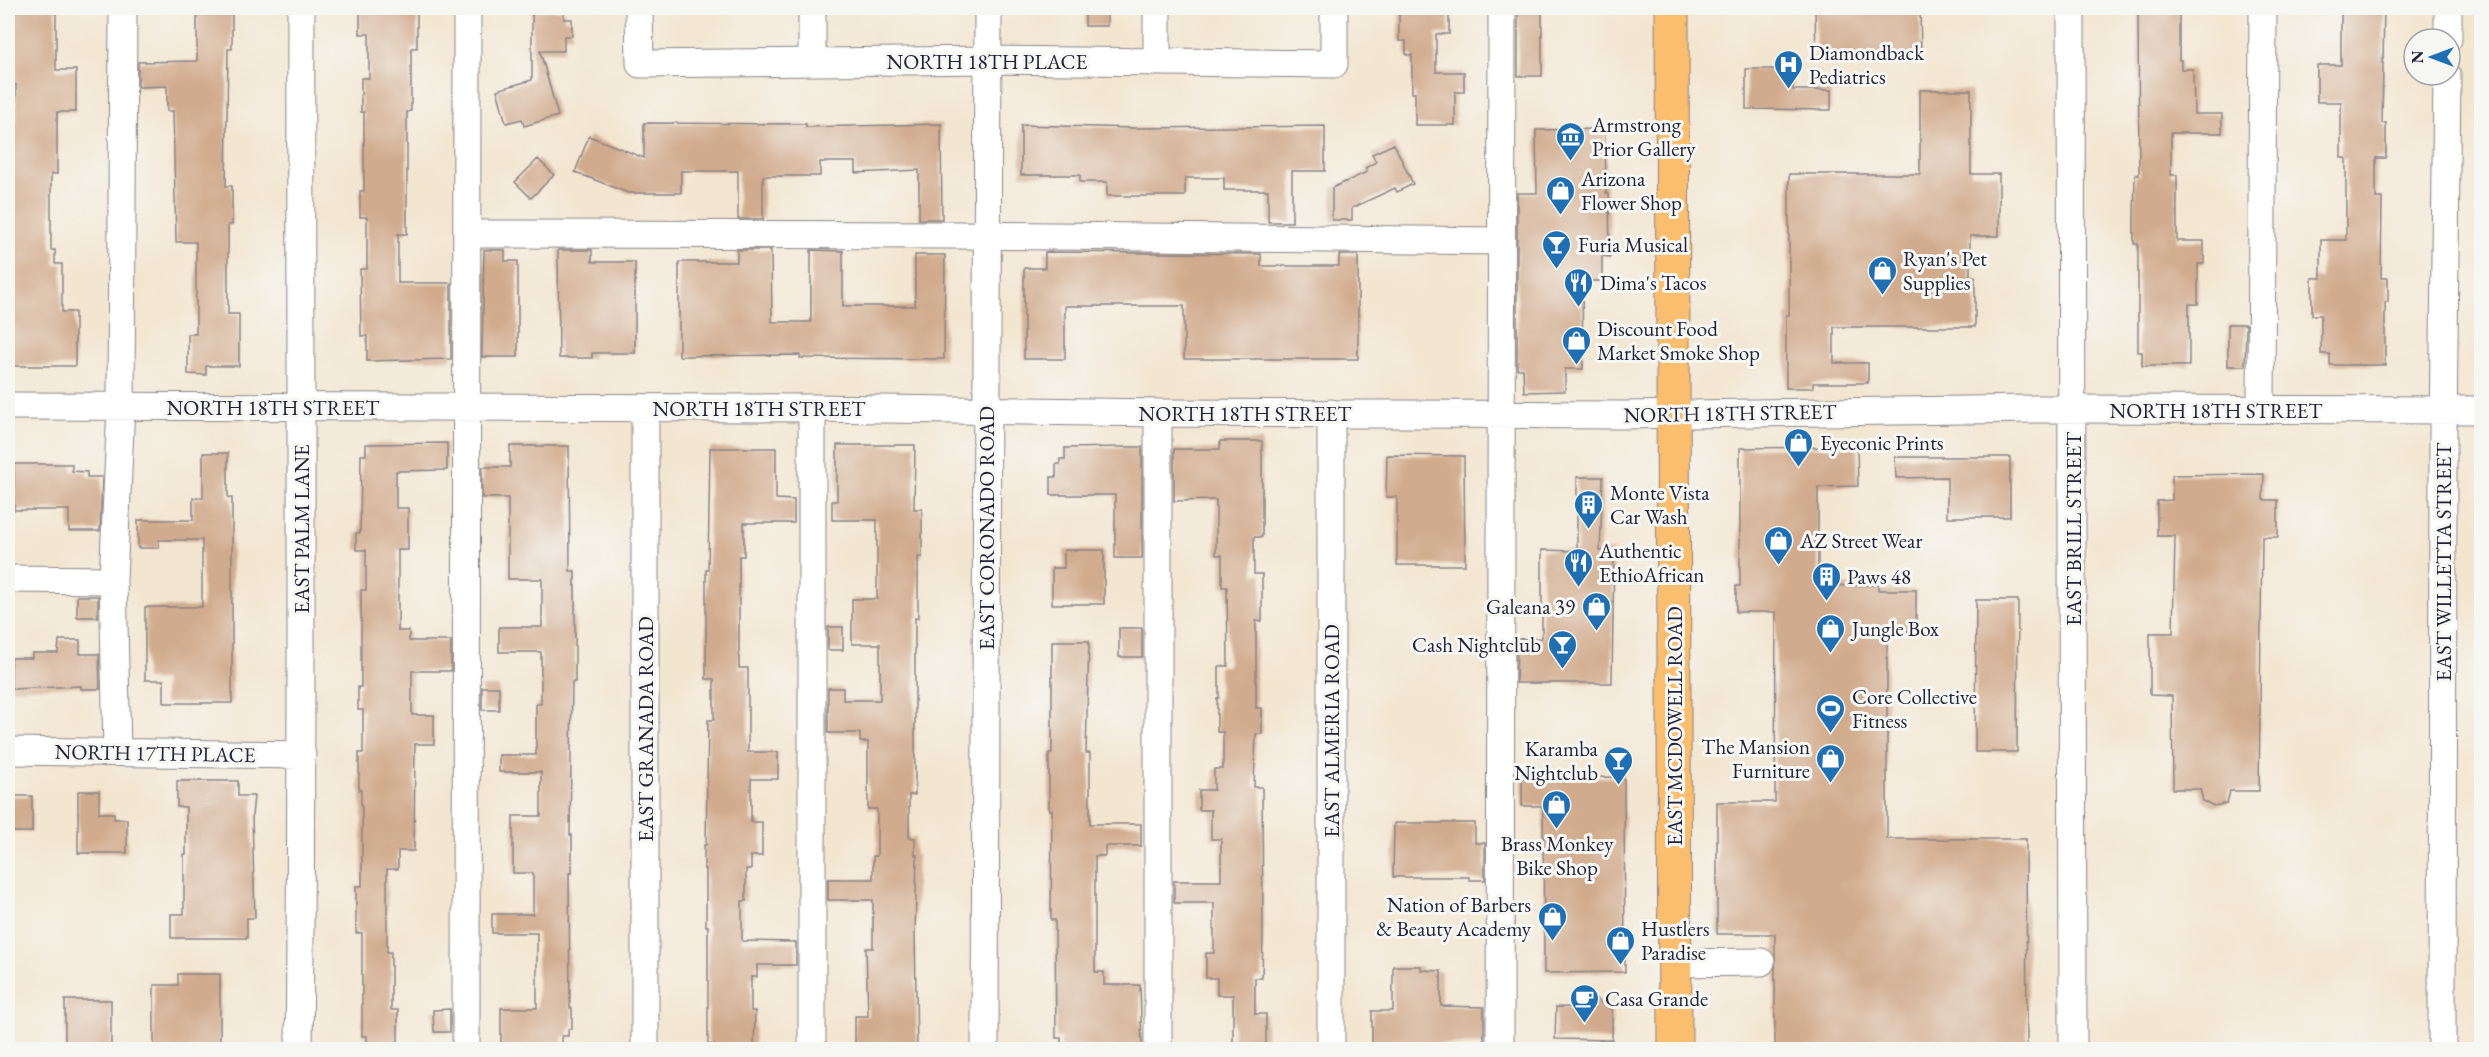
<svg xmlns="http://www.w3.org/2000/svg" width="2489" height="1057" viewBox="0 0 2489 1057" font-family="'EB Garamond',serif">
  <rect width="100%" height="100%" fill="#f6f6f2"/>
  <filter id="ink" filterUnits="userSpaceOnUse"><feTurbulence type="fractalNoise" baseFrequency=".0167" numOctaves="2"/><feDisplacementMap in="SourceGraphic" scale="12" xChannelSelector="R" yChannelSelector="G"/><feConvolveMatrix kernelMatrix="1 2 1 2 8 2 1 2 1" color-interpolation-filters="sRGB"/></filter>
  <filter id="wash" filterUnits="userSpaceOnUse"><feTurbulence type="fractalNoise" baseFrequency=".008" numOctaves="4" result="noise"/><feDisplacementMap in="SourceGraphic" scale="24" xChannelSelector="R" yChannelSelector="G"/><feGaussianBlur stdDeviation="1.35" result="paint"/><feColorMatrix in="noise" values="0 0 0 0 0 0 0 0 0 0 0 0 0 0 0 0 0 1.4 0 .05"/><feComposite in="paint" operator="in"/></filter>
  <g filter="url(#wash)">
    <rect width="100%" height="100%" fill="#f3e6d1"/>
    <g id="blocks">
      <path fill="#d1ab8d" d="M 8,8 L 56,8 L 56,70 L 76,70 L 76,112 L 57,112 L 57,174 L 51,174 L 51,250 L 55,250 L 55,264 L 62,264 L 62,312 L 75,312 L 75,366 L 8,366 L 8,123 L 16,123 L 16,85 L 8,85 Z
        M 197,8 L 232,8 L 232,49 L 228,49 L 226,186 L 232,186 L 232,225 L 228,225 L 228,314 L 239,314 L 239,366 L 206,366 L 206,375 L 188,374 L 188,334 L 196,334 L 196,242 L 176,242 L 173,111 L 167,111 L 167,86 L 138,87 L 138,62 L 197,61 Z
        M 372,8 L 417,8 L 417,48 L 411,48 L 411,111 L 407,112 L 407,234 L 398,234 L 398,283 L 451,283 L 451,359 L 367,361 L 367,336 L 361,336 L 360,269 L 367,269 L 367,217 L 360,217 L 360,191 L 364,191 L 364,112 L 361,112 L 361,78 L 369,78 L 369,34 L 360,34 L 360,10 L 372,10 Z
        M 1085,8 L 1107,8 L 1107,26 L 1085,26 Z
        M 1399,8 L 1449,8 L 1449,34 L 1436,34 L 1436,72 L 1464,72 L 1464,92 L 1455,92 L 1455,125 L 1415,125 L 1415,93 L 1412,93 L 1412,55 L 1406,55 L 1406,41 L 1399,41 Z
        M 1518,8 L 1542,8 L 1542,76 L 1518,76 Z
        M 1815,8 L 1920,8 L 1921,55 L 1816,57 Z
        M 2341,8 L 2384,8 L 2382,123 L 2386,123 L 2386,158 L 2376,158 L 2376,198 L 2382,198 L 2381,278 L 2388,278 L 2388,302 L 2385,302 L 2385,365 L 2330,365 L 2330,354 L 2321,354 L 2321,315 L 2312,315 L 2312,278 L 2321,278 L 2321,240 L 2346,240 L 2346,158 L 2341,158 L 2341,102 L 2317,102 L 2317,65 L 2341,65 Z
        M 532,10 L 564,10 L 564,19 L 572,19 L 572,36 L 564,36 L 564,51 L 540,51 L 558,116 L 524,126 L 522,119 L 506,123 L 497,90 L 532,80 Z
        M 2138,10 L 2179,10 L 2179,60 L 2181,60 L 2181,69 L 2193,69 L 2194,114 L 2222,114 L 2222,133 L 2171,133 L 2171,175 L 2177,175 L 2177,241 L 2204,241 L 2204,264 L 2198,264 L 2198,304 L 2189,304 L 2189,366 L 2142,366 L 2142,352 L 2138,352 L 2138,244 L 2134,244 L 2134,219 L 2135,175 L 2139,175 Z
        M 1746,69 L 1793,69 L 1793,90 L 1831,90 L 1831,110 L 1746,109 Z
        M 1920,90 L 1971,90 L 1971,174 L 1999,174 L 1999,236 L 1970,236 L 1970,277 L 1975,277 L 1975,327 L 1834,327 L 1834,363 L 1868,363 L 1868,383 L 1813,383 L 1813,388 L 1786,388 L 1786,315 L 1789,315 L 1789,174 L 1920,174 Z
        M 644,123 L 806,124 L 806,127 L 941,124 L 942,219 L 919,219 L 919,170 L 856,173 L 856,162 L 820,162 L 820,176 L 763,176 L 763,219 L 738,219 L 738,171 L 681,171 L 681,193 L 628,193 L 575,172 L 589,136 L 644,158 Z
        M 1021,125 L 1135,128 L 1325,126 L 1325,171 L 1292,171 L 1292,222 L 1268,222 L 1268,190 L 1224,190 L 1224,178 L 1185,178 L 1185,196 L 1107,196 L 1107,182 L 1080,182 L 1080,175 L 1021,175 Z
        M 1605,129 L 1606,193 L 1609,194 L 1610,257 L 1602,256 L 1602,281 L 1582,281 L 1583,369 L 1565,369 L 1565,391 L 1524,392 L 1523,369 L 1517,369 L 1517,193 L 1537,193 L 1536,130 Z
        M 1394,144 L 1413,184 L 1397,192 L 1395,188 L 1352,208 L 1352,220 L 1332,220 L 1332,188 L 1367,172 L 1365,168 L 1376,162 L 1372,154 Z
        M 538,159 L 554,175 L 531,198 L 515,182 Z
        M 484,250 L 505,250 L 505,261 L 518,261 L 518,357 L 482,357 Z
        M 558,250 L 592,250 L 592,262 L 635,262 L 635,353 L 592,353 L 592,358 L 559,358 Z
        M 737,250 L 771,250 L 772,322 L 811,322 L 811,250 L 843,251 L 843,306 L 915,306 L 915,255 L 945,255 L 944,359 L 800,358 L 800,355 L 679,356 L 679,262 L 737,262 Z
        M 1045,252 L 1261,254 L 1261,266 L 1339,266 L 1339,255 L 1358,255 L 1358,359 L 1184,359 L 1184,306 L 1065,306 L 1065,359 L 1024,359 L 1024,268 L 1045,268 Z
        M 2228,324 L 2246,324 L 2245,366 L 2228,366 Z
        M 1220,441 L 1262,441 L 1262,537 L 1254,537 L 1254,574 L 1262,574 L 1262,621 L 1256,621 L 1256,708 L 1262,708 L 1262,734 L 1256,734 L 1254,787 L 1262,787 L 1263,936 L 1262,978 L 1255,978 L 1255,1014 L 1266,1014 L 1266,1050 L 1233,1050 L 1233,995 L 1217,995 L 1217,978 L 1206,978 L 1206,953 L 1214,953 L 1214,903 L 1174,903 L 1174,881 L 1221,881 L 1221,839 L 1211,839 L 1211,810 L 1199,810 L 1199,790 L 1214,790 L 1214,769 L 1223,769 L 1223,732 L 1217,732 L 1217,698 L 1219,698 L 1219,666 L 1228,666 L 1227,587 L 1222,587 L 1222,555 L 1216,555 L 1216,500 L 1174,501 L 1174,449 L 1220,449 Z
        M 447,443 L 447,470 L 396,471 L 396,508 L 408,508 L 408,550 L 398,550 L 398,631 L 409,631 L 409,641 L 451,641 L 451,671 L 412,671 L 412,715 L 434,715 L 434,744 L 415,744 L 414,851 L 398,851 L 398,869 L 387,869 L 387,952 L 391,952 L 391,1010 L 398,1010 L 398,1050 L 367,1050 L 367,1036 L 362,1036 L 362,933 L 356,933 L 356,886 L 362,886 L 362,807 L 361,807 L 361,790 L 359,790 L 359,753 L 363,753 L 363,710 L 358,710 L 358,687 L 361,687 L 361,590 L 366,590 L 366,550 L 356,550 L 356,533 L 360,533 L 361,455 L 366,455 L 366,444 Z
        M 837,445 L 915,445 L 914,509 L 922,509 L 922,557 L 918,557 L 918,618 L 915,618 L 915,795 L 909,795 L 909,838 L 915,838 L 915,855 L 917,855 L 915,934 L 917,1050 L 855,1050 L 855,1016 L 868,1016 L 866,948 L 873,948 L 873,900 L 828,900 L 828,879 L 873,879 L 873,856 L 877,856 L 877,809 L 868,809 L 868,742 L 860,742 L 860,733 L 828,733 L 828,688 L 843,688 L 843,700 L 880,700 L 880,644 L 852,644 L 852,599 L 877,599 L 877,520 L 832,520 L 832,501 L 837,501 Z
        M 510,446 L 569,446 L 570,571 L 575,571 L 575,682 L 572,682 L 570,835 L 572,835 L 572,873 L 569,873 L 570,1008 L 572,1008 L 572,1029 L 568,1029 L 568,1036 L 562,1036 L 562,1048 L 549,1050 L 501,1050 L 501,1008 L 537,1008 L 537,933 L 492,933 L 492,914 L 533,914 L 533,873 L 513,873 L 513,816 L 541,816 L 541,772 L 499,772 L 499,755 L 536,755 L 536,704 L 541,704 L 541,652 L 499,652 L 499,627 L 542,627 L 542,579 L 508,579 L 508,498 L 482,498 L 482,467 L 510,467 Z
        M 1123,447 L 1142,447 L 1142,558 L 1115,558 L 1115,495 L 1051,495 L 1051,477 L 1056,477 L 1056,464 L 1060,464 L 1060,459 L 1065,459 L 1065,448 Z
        M 1857,447 L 1858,486 L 1818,487 L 1818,586 L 1878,585 L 1878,590 L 1916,590 L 1916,631 L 1887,631 L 1887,839 L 2026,839 L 2027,1050 L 1775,1050 L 1775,934 L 1717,934 L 1717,802 L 1775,802 L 1776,612 L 1736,612 L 1736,586 L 1740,586 L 1740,448 Z
        M 710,448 L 776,448 L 776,499 L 794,500 L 794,523 L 744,523 L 744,556 L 739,556 L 739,668 L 748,668 L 748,752 L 778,752 L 778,779 L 751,779 L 751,822 L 762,822 L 762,856 L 751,856 L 751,869 L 746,869 L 746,901 L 742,901 L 742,941 L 796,942 L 796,965 L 757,965 L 757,977 L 751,977 L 751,1011 L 755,1011 L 754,1050 L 714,1050 L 714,1045 L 708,1045 L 708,926 L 706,926 L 706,869 L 704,869 L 704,845 L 706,845 L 708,720 L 714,720 L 714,679 L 706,679 L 706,570 L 708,570 Z
        M 203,453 L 228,453 L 228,498 L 232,498 L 232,703 L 164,703 L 164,680 L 145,680 L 145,607 L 202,607 L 202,540 L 159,540 L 159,548 L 138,548 L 138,520 L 193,520 L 193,498 L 203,498 Z
        M 1387,455 L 1464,456 L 1465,565 L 1397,565 L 1397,497 L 1386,497 Z
        M 1895,457 L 2010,457 L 2010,517 L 1947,517 L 1947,477 L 1896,478 Z
        M 14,464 L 72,464 L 72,471 L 87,472 L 87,477 L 102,477 L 100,531 L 69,531 L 69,510 L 14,510 Z
        M 2264,474 L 2263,500 L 2278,500 L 2278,537 L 2262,537 L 2259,791 L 2230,791 L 2227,803 L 2214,806 L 2203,801 L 2200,789 L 2173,789 L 2172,696 L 2150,695 L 2150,633 L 2173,633 L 2175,536 L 2157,536 L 2157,501 L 2172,500 L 2172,475 Z
        M 1577,477 L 1603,477 L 1600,551 L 1614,551 L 1612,683 L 1516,683 L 1517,639 L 1542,638 L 1542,550 L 1577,551 Z
        M 1064,550 L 1104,550 L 1104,604 L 1052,604 L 1052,568 L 1064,568 Z
        M 77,596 L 98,596 L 98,617 L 77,617 Z
        M 1976,600 L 2018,600 L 2017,752 L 1975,752 Z
        M 828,627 L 843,627 L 843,650 L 828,650 Z
        M 1119,628 L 1142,628 L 1142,657 L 1119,657 Z
        M 59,640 L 80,640 L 80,654 L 99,654 L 100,689 L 81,689 L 81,686 L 11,689 L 11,658 L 32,658 L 32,653 L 58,653 Z
        M 1052,641 L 1089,641 L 1086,753 L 1090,753 L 1090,824 L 1141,824 L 1141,846 L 1105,846 L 1105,856 L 1095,856 L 1095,972 L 1104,972 L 1104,985 L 1140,985 L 1142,1050 L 1067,1050 L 1061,1048 L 1061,1038 L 1056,1038 L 1055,920 L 1051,920 L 1052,810 L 1049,810 L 1049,753 L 1052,753 Z
        M 482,687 L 499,687 L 499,710 L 482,710 Z
        M 1624,777 L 1625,972 L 1544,973 L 1543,806 L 1522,806 L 1522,778 Z
        M 177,781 L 238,781 L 238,796 L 254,796 L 252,816 L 255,918 L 247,918 L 247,938 L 171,938 L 171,914 L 184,914 L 184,854 L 186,854 L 186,807 L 177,807 Z
        M 78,791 L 99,791 L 99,813 L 114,813 L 114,819 L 127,819 L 127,853 L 78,853 Z
        M 8,796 L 32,796 L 32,832 L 8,832 Z
        M 1394,823 L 1475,823 L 1475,843 L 1485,843 L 1485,880 L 1469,880 L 1469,877 L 1393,877 Z
        M 1393,966 L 1421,966 L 1421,970 L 1441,971 L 1441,1006 L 1484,1007 L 1484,1045 L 1421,1044 L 1421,1048 L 1372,1048 L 1372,1011 L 1393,1011 Z
        M 178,974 L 220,974 L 220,1050 L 154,1050 L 154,985 L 178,985 Z
        M 1594,998 L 1612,1010 L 1612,1040 L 1555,1039 L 1556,1007 L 1594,1008 Z
        M 65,1000 L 111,1000 L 111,1050 L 65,1050 Z
        M 450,1009 L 450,1032 L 434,1032 L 433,1010 Z"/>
    </g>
  </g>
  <g filter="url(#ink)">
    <use href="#blocks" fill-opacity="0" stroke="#8a8486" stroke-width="1.5"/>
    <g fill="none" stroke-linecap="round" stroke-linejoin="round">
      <defs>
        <path id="minor" d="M 639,8 L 640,64 L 988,60 L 1334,64 L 1334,8
          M 1157,8 L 1157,62
          M 2071,8 L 2073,1050
          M 2448,8 L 2448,39
          M 812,61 L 812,8
          M 468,234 L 959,235 L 1501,241
          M 8,406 L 812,408 L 1158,413 L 1624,415 L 2035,409 L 2482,410
          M 812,408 L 812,1050
          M 2261,409 L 2263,8
          M 8,579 L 113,580
          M 8,751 L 302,755
          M 117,752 L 113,580 L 121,407 L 123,8
          M 1675,963 L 1761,962
          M 299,1050 C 303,702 300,355 301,8
          M 466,1050 L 467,8
          M 645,1050 L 645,408
          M 985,1050 L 988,8
          M 1158,1050 L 1158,413
          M 1331,1050 L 1331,413
          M 1500,1050 L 1502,8
          M 2442,1050 L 2443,437 L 2447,75"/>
        <path id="major" d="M 1672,8 L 1675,1050"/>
      </defs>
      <use href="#minor" stroke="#8a8486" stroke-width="29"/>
      <use href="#major" stroke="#8a8486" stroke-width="35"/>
      <use href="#minor" stroke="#fff" stroke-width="27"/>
      <use href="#major" stroke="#fbbd6e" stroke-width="33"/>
    </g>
  </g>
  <defs>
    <symbol id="hospital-pin" viewBox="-11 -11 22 30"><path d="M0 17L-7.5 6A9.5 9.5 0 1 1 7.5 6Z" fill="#1f6fb2" stroke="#f6f6f2"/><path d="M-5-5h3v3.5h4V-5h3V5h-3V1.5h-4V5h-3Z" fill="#fff"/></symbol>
    <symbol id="museum-pin" viewBox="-11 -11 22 30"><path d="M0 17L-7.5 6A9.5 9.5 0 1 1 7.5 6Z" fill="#1f6fb2" stroke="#f6f6f2"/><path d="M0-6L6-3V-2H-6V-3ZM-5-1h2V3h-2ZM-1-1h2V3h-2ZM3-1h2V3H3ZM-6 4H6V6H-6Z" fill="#fff"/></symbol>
    <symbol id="shop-pin" viewBox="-11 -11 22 30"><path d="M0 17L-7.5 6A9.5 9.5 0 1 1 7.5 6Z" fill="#1f6fb2" stroke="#f6f6f2"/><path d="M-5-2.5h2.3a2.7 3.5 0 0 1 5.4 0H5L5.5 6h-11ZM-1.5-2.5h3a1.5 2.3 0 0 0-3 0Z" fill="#fff"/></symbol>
    <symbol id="bar-pin" viewBox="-11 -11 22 30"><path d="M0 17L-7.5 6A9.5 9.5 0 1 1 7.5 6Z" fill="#1f6fb2" stroke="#f6f6f2"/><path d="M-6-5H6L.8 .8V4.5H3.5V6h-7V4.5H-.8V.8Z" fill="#fff"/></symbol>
    <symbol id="restaurant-pin" viewBox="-11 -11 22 30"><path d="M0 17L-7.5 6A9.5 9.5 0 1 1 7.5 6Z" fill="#1f6fb2" stroke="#f6f6f2"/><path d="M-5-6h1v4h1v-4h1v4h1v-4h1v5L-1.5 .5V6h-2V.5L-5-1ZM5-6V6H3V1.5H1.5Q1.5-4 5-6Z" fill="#fff"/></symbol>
    <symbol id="building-pin" viewBox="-11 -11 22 30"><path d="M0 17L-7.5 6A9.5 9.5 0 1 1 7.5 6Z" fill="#1f6fb2" stroke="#f6f6f2"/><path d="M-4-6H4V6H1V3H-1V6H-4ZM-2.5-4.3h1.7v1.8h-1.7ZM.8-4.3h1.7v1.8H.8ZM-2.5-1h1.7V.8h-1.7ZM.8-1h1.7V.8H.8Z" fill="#fff"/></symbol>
    <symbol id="stadium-pin" viewBox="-11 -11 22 30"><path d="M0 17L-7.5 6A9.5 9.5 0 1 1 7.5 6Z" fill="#1f6fb2" stroke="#f6f6f2"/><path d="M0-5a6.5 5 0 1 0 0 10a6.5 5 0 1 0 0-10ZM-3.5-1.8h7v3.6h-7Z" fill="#fff"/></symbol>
    <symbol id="cafe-pin" viewBox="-11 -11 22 30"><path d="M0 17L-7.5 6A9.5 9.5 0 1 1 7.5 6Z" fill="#1f6fb2" stroke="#f6f6f2"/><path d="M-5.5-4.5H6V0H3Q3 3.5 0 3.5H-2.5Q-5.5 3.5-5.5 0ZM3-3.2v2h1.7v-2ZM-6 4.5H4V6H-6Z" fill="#fff"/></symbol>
  </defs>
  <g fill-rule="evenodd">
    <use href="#hospital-pin" x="1772" y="48" width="33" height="45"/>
    <use href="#museum-pin" x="1554" y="120" width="33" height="45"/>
    <use href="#shop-pin" x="1544" y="174" width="33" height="45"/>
    <use href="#bar-pin" x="1540" y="228" width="33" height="45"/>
    <use href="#shop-pin" x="1866" y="254" width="33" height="45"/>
    <use href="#restaurant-pin" x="1562" y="266" width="33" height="45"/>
    <use href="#shop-pin" x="1560" y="324" width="33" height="45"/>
    <use href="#shop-pin" x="1782" y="426" width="33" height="45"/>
    <use href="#building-pin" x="1572" y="488" width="33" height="45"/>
    <use href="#shop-pin" x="1762" y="524" width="33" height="45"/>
    <use href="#restaurant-pin" x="1562" y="546" width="33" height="45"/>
    <use href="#building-pin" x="1810" y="560" width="33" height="45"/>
    <use href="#shop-pin" x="1580" y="590" width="33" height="45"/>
    <use href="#shop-pin" x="1814" y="612" width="33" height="45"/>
    <use href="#bar-pin" x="1546" y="628" width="33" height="45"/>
    <use href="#stadium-pin" x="1814" y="692" width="33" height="45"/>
    <use href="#shop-pin" x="1814" y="742" width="33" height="45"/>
    <use href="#bar-pin" x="1602" y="744" width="33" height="45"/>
    <use href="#shop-pin" x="1540" y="788" width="33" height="45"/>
    <use href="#shop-pin" x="1536" y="900" width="33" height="45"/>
    <use href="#shop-pin" x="1604" y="924" width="33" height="45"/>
    <use href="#cafe-pin" x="1568" y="982" width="33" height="45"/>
  </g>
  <g text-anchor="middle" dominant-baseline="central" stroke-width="6" stroke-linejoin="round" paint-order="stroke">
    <g font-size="21" fill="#22223b" stroke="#f6f6f2" text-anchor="start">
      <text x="1809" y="52">Diamondback<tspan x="1809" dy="24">Pediatrics</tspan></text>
      <text x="1592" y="124">Armstrong<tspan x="1592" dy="24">Prior Gallery</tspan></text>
      <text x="1581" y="178">Arizona<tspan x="1581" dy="24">Flower Shop</tspan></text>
      <text x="1578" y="244">Furia Musical</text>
      <text x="1903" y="258">Ryan's Pet<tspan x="1903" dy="24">Supplies</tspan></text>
      <text x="1600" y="282">Dima's Tacos</text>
      <text x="1597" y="328">Discount Food<tspan x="1597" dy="24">Market Smoke Shop</tspan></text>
      <text x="1820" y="442">Eyeconic Prints</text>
      <text x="1610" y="492">Monte Vista<tspan x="1610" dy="24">Car Wash</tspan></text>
      <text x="1800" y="540">AZ Street Wear</text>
      <text x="1599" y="550">Authentic<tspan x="1599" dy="24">EthioAfrican</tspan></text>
      <text x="1847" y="576">Paws 48</text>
      <text x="1575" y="606" text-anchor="end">Galeana 39</text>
      <text x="1852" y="628">Jungle Box</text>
      <text x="1541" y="644" text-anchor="end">Cash Nightclub</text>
      <text x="1852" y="696">Core Collective<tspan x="1852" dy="24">Fitness</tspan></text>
      <text x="1810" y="746" text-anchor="end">The Mansion<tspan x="1810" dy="24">Furniture</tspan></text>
      <text x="1598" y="748" text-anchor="end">Karamba<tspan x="1598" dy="24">Nightclub</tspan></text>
      <text x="1557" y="843" text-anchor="middle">Brass Monkey<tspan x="1557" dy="24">Bike Shop</tspan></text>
      <text x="1531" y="904" text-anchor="end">Nation of Barbers<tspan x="1531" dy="24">&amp; Beauty Academy</tspan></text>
      <text x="1641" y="928">Hustlers<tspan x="1641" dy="24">Paradise</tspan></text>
      <text x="1605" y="998">Casa Grande</text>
    </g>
    <g font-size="21" fill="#22223b" stroke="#f6f6f2">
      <text x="987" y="61">NORTH 18TH PLACE</text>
      <text x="273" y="407">NORTH 18TH STREET</text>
      <text x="759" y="408">NORTH 18TH STREET</text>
      <text x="2216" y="410">NORTH 18TH STREET</text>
      <text x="1245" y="413">NORTH 18TH STREET</text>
      <text transform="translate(1730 413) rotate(-1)">NORTH 18TH STREET</text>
      <text transform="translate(986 528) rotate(-90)">EAST CORONADO ROAD</text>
      <text transform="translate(301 529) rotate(-90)">EAST PALM LANE</text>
      <text transform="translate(2073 529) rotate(-90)">EAST BRILL STREET</text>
      <text transform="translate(2443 562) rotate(-90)">EAST WILLETTA STREET</text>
      <text transform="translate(1674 726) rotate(-90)">EAST MCDOWELL ROAD</text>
      <text transform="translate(645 729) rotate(-90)">EAST GRANADA ROAD</text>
      <text transform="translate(1331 731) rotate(-90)">EAST ALMERIA ROAD</text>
      <text transform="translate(155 753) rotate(1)">NORTH 17TH PLACE</text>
    </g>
  </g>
  <rect width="2489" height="1057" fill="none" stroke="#f6f6f2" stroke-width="30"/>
  <g transform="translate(2432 57) rotate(270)"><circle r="28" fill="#f6f6f2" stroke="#a1a1a9" stroke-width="1.5"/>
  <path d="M0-4.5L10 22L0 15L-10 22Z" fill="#1f6fb2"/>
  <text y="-9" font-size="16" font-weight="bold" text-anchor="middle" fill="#22223b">N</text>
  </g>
</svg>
